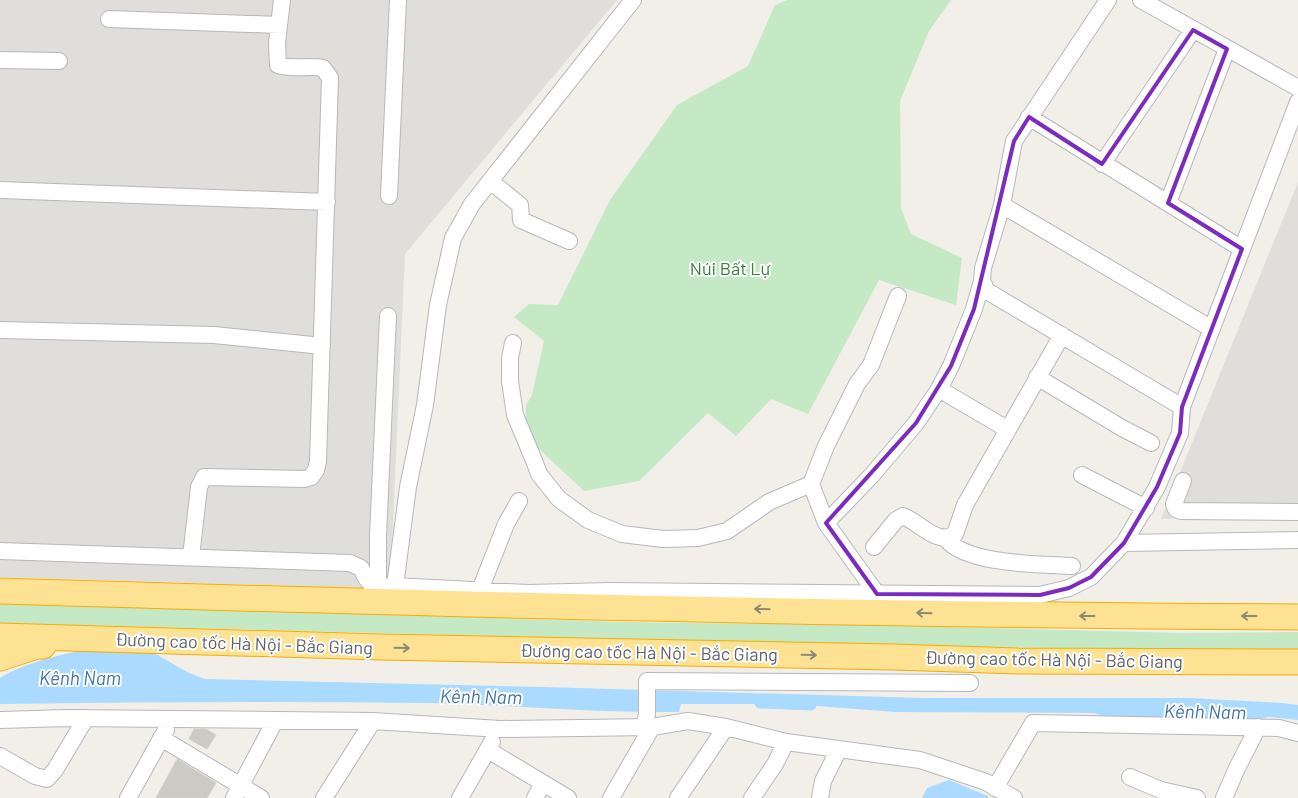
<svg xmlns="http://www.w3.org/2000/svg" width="1298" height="798" viewBox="0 0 1298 798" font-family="Barlow,sans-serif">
  <rect width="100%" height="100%" fill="#f1efe8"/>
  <path fill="#e0deda" d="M 0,0 L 617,0 L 405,254 L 390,589 L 0,577 Z
    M 1298,182 L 1298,515 L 1161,519 Z"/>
  <path fill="#c5e8c5" d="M 787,0 L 951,0 L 929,31 L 900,101 L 901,208 L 911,234 L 962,258 L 956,305 L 879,280 L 808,414 L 771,399 L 736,436 L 708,413 L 639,481 L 584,491 L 526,437 L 526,405 L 532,395 L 544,341 L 514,317 L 529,304 L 558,305 L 610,200 L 677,105 L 748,66 L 775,5 Z
    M 0,603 L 625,622 L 910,626 L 1182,633 L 1298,632 L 1298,652 L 800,644 L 0,623 Z"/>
  <path fill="#aadaff" d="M 79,651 L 152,652 L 189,673 L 205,679 L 544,687 L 922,698 L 1190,698 L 1282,703 L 1298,705 L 1298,720 L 1269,717 L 1254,720 L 1110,718 L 1094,713 L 895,712 L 791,704 L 681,704 L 679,712 C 595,713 511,705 426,703 C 284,701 142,702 0,704 L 0,678 C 25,663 51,657 79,651 Z
    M 949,780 L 988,796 L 988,798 L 922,798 L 927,788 Z"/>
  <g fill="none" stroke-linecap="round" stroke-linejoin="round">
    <path stroke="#aadaff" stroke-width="11" d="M 760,703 L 811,705"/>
  </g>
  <path fill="#cccac5" stroke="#d6d1c6" d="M 194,729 L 206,729 L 216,735 L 207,749 L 189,739 Z
    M 177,759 L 216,783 L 207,798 L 156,798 Z"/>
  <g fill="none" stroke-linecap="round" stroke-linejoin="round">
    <defs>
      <path id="minor" d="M 633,0 L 472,204 L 453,238 L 438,305 L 425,405 L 408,487 L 395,586 L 528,593 L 610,591 L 1040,595 L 1069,588 L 1091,577 L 1124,543 L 1157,487 L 1180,433 L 1182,407 L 1298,102
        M 1141,0 L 1298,88
        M 109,19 L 279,25
        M 0,60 L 59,61
        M 1029,117 L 1242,249
        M 1102,164 L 1193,30
        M 490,181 L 520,205 L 521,220 L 569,241
        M 0,190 L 327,202
        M 389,196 L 398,0
        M 1168,203 L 1227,49
        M 1002,205 L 1212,329
        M 982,281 L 987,291 L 1182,407
        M 0,330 L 214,335 L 322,346
        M 513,343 L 510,358 L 510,381 L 515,415 L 535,463 L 539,474 L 559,499 L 588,520 L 622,534 L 663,539 L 698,538 L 727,531 L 769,502 L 811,484
        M 1037,377 L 1122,428 L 1151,443
        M 939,389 L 1007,429
        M 1082,475 L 1146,508
        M 1183,481 L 1174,504 L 1176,509 L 1181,511 L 1298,512
        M 826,523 L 872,475 L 916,423 L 939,389 L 951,366 L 974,309 L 982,281 L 983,268 L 1002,205 L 1014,141 L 1108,0
        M 946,539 C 967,565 1040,564 1072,566
        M 1124,543 L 1298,540
        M 874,547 L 896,520 L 903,516 C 919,522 939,547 955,534 L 965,505 L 1062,335
        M 0,551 L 350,563 L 361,568 C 370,588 374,588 395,586
        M 191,557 L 199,487 L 204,477 L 304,479 L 311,477 L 316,470 L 318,461 L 330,78 L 323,68 C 309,65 293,70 278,65 L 277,43 L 282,0
        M 378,587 L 378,536 L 388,316
        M 480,590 L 506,524 L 519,501
        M 877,594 L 826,523 L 811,484 L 826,446 L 857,384 L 871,365 L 898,296
        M 0,720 L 67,718 L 373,721 L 500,729 L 652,727 L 688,721 L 726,727 L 786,742 L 920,760 L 986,782 L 1014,798
        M 644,727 L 647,714 L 647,681 L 970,683
        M 161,738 L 261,798
        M 488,750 L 568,798
        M 0,756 L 35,776 L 47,779 L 55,770 L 86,718
        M 1130,777 L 1161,790 L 1197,798
        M 995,788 L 1033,723 L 1279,728 L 1298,733
        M 128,798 L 166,730
        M 234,798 L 275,721
        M 324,798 L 373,721
        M 460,798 L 492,742
        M 535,798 L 543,783
        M 611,798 L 652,727
        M 678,798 L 726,727
        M 752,798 L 775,764 L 786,742
        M 820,798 L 823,781 L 839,749
        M 1224,798 L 1237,768 L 1258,727"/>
      <path id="highway" d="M 0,591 C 433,604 865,615 1298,617
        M 0,636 L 381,647 L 894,657 L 1018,661 L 1298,662
        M 0,658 L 37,646 L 43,646"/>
    </defs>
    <use href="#minor" stroke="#b5b8bc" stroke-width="18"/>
    <use href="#highway" stroke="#f9ab00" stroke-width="27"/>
    <use href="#minor" stroke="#fff" stroke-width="16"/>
    <use href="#highway" stroke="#fde293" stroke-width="25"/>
  </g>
  <defs><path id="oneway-shaft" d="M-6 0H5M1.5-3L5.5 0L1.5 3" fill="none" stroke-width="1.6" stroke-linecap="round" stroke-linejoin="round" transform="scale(1.25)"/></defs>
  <g stroke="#8e8975">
    <use href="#oneway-shaft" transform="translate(762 609) rotate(-179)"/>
    <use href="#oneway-shaft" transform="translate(924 613) rotate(-178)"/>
    <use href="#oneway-shaft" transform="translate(1087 616) rotate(-180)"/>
    <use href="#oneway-shaft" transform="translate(1249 616) rotate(-180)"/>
    <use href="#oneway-shaft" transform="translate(402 648) rotate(1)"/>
    <use href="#oneway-shaft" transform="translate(809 655) rotate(1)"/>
  </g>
  <path fill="none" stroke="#7b2cbf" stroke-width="4" stroke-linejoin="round" d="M 1193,30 L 1227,49 L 1168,203 L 1242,249 L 1182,407 L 1180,433 L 1157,487 L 1124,543 L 1091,577 L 1069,588 L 1040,595 L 877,594 L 826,523 L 916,423 L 951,366 L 974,309 L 1014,141 L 1029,117 L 1102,164 Z"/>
  <g text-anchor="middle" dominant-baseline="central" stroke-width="4" stroke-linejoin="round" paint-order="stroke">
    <g font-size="18" fill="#348238" stroke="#fff">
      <text x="730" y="268">Núi Bất Lự</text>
    </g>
    <g font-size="18" fill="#5f6368" stroke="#fff">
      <text transform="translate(244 643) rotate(2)">Đường cao tốc Hà Nội - Bắc Giang</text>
      <text transform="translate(649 652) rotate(1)">Đường cao tốc Hà Nội - Bắc Giang</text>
      <text transform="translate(1054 659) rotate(1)">Đường cao tốc Hà Nội - Bắc Giang</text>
    </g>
    <g font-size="19" font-style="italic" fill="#4174aa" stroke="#fff">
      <text x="80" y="677">Kênh Nam</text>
      <text transform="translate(481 696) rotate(1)">Kênh Nam</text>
      <text transform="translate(1205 711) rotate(1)">Kênh Nam</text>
    </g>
  </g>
</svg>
